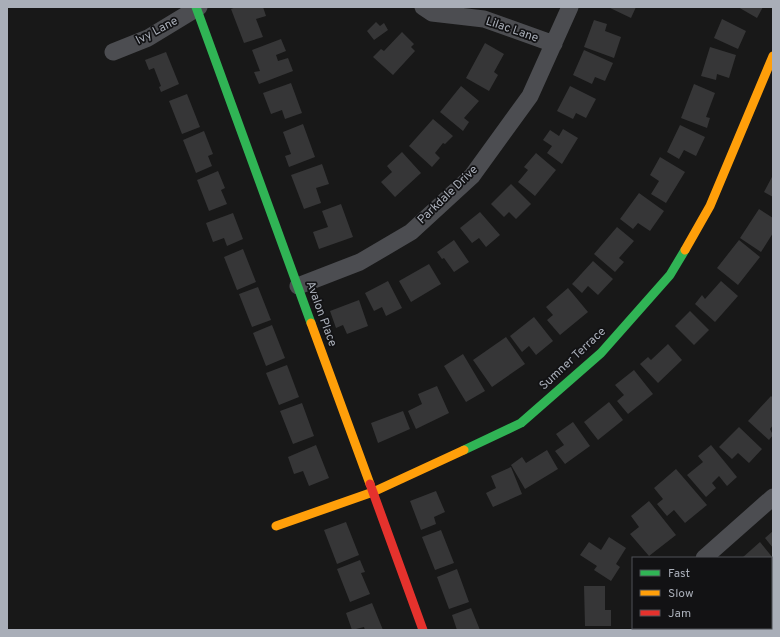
<svg xmlns="http://www.w3.org/2000/svg" width="780" height="637" viewBox="0 0 780 637" font-family="Overpass,sans-serif">
  <rect width="100%" height="100%" fill="#181818"/>
  <path fill="#363637" d="M 236,7 L 263,7 L 266,16 L 256,19 L 263,37 L 244,43 L 231,9 Z
    M 608,7 L 636,7 L 631,18 Z
    M 738,7 L 763,7 L 757,18 Z
    M 722,19 L 746,31 L 738,49 L 714,38 Z
    M 594,20 L 607,24 L 605,31 L 621,37 L 614,58 L 584,47 Z
    M 376,22 L 380,26 L 384,23 L 388,30 L 374,40 L 367,31 Z
    M 402,32 L 414,44 L 411,47 L 415,51 L 393,75 L 373,57 L 381,49 L 384,51 Z
    M 281,39 L 286,51 L 276,55 L 278,61 L 288,58 L 293,71 L 259,84 L 254,72 L 260,71 L 252,50 Z
    M 485,43 L 504,54 L 494,72 L 498,75 L 489,91 L 466,78 Z
    M 710,47 L 736,55 L 729,78 L 717,74 L 716,80 L 701,76 Z
    M 584,50 L 613,63 L 605,81 L 595,77 L 592,84 L 573,75 Z
    M 166,52 L 179,84 L 161,92 L 159,87 L 161,86 L 154,68 L 149,70 L 145,60 Z
    M 291,83 L 302,113 L 285,119 L 282,110 L 271,114 L 263,93 Z
    M 694,84 L 715,93 L 706,117 L 710,118 L 707,128 L 681,118 Z
    M 461,86 L 479,101 L 464,118 L 469,122 L 463,131 L 440,112 Z
    M 570,86 L 596,99 L 586,118 L 576,113 L 573,119 L 557,111 Z
    M 187,94 L 200,127 L 182,134 L 169,101 Z
    M 433,119 L 453,136 L 445,144 L 443,143 L 435,153 L 440,158 L 432,167 L 409,146 Z
    M 303,124 L 315,157 L 289,167 L 285,156 L 291,154 L 283,132 Z
    M 680,125 L 705,137 L 696,156 L 684,150 L 679,159 L 667,152 Z
    M 563,129 L 578,138 L 562,164 L 547,153 L 552,146 L 543,140 L 550,130 L 559,136 Z
    M 204,131 L 213,154 L 208,156 L 212,166 L 196,173 L 183,140 Z
    M 402,152 L 421,173 L 395,197 L 381,182 L 392,172 L 387,166 Z
    M 536,153 L 556,170 L 535,196 L 518,182 L 528,170 L 524,167 Z
    M 660,157 L 685,172 L 666,203 L 651,194 L 659,181 L 650,175 Z
    M 322,164 L 329,184 L 316,188 L 321,203 L 304,209 L 291,175 Z
    M 218,171 L 225,188 L 221,190 L 227,204 L 209,211 L 197,180 Z
    M 773,175 L 773,197 L 764,192 Z
    M 511,184 L 531,204 L 516,219 L 509,212 L 504,217 L 491,204 Z
    M 639,193 L 664,211 L 650,231 L 638,223 L 633,229 L 620,219 Z
    M 341,204 L 353,237 L 319,249 L 313,232 L 328,227 L 322,211 Z
    M 759,209 L 773,218 L 773,233 L 761,252 L 740,238 Z
    M 480,212 L 500,235 L 486,247 L 479,238 L 472,243 L 460,228 Z
    M 233,213 L 243,239 L 227,246 L 224,238 L 213,242 L 206,223 Z
    M 617,227 L 634,241 L 619,258 L 624,262 L 615,272 L 594,254 Z
    M 454,240 L 469,262 L 454,272 L 444,258 L 442,259 L 437,252 Z
    M 739,240 L 760,257 L 738,285 L 717,268 Z
    M 243,249 L 256,282 L 237,290 L 224,257 Z
    M 593,261 L 613,279 L 598,295 L 588,286 L 582,293 L 572,284 Z
    M 429,264 L 441,284 L 411,302 L 399,281 Z
    M 388,281 L 402,308 L 386,316 L 382,307 L 374,311 L 365,293 Z
    M 721,281 L 738,296 L 715,322 L 695,304 L 702,295 L 705,299 Z
    M 258,287 L 271,320 L 252,327 L 239,294 Z
    M 568,288 L 588,312 L 560,335 L 547,320 L 553,315 L 546,307 Z
    M 359,300 L 368,326 L 347,334 L 343,325 L 336,328 L 330,311 Z
    M 690,311 L 709,330 L 694,345 L 675,326 Z
    M 534,317 L 553,341 L 536,355 L 529,346 L 522,352 L 510,336 Z
    M 272,325 L 285,358 L 266,366 L 253,333 Z
    M 506,337 L 525,364 L 492,387 L 473,360 Z
    M 668,344 L 682,360 L 658,383 L 640,364 L 648,357 L 651,360 Z
    M 463,354 L 485,391 L 466,402 L 444,366 Z
    M 287,365 L 299,397 L 279,405 L 266,373 Z
    M 634,370 L 653,394 L 628,414 L 617,401 L 624,395 L 615,385 Z
    M 437,386 L 449,413 L 416,429 L 408,411 L 422,404 L 418,394 Z
    M 771,396 L 773,398 L 773,425 L 770,429 L 773,435 L 769,440 L 748,421 Z
    M 609,402 L 623,420 L 598,440 L 584,422 Z
    M 302,403 L 314,436 L 293,444 L 280,411 Z
    M 403,411 L 410,429 L 378,443 L 371,423 Z
    M 573,422 L 590,446 L 565,464 L 555,451 L 564,445 L 556,434 Z
    M 739,427 L 762,449 L 749,463 L 738,453 L 732,459 L 719,447 Z
    M 316,445 L 329,478 L 309,486 L 303,471 L 294,474 L 288,457 Z
    M 711,445 L 737,477 L 727,486 L 719,476 L 712,483 L 716,488 L 706,497 L 687,475 L 703,462 L 698,456 Z
    M 547,450 L 558,469 L 525,489 L 511,465 L 522,457 L 526,463 Z
    M 511,467 L 522,494 L 493,507 L 486,493 L 496,488 L 491,476 Z
    M 676,469 L 707,505 L 685,523 L 674,510 L 667,516 L 657,504 L 663,499 L 654,488 Z
    M 436,491 L 445,512 L 434,517 L 436,524 L 421,530 L 410,501 Z
    M 649,501 L 676,535 L 649,556 L 630,534 L 639,527 L 631,516 Z
    M 346,522 L 359,555 L 337,564 L 324,530 Z
    M 441,530 L 454,563 L 435,570 L 422,537 Z
    M 773,531 L 773,548 L 765,538 Z
    M 609,537 L 626,548 L 616,564 L 620,567 L 611,581 L 594,570 L 597,566 L 580,555 L 589,542 L 601,550 Z
    M 760,542 L 773,558 L 773,571 L 771,573 L 771,558 L 742,558 Z
    M 360,560 L 365,572 L 361,573 L 370,594 L 350,602 L 337,569 Z
    M 457,569 L 469,602 L 449,609 L 437,577 Z
    M 584,586 L 605,586 L 605,610 L 611,610 L 611,626 L 585,626 Z
    M 372,603 L 383,630 L 365,630 L 364,627 L 352,630 L 346,613 Z
    M 471,608 L 480,630 L 457,630 L 452,615 Z
    M 684,628 L 705,628 L 705,630 L 685,630 Z"/>
  <g fill="none" stroke-linecap="round" stroke-linejoin="round">
    <path stroke="#4c4d51" stroke-width="17" d="M 423,7 L 432,13 L 484,19 L 554,44
      M 113,52 L 148,38 L 199,7
      M 298,286 L 360,262 L 411,232 L 472,176 L 530,96 L 570,7
      M 704,558 L 773,497
      M 662,630 L 662,628"/>
    <path stroke="#30b455" stroke-width="9" d="M 196,7 L 311,323
      M 464,450 L 521,423 L 601,353 L 670,275 L 685,250"/>
    <path stroke="#ff9f0a" stroke-width="9" d="M 685,250 L 710,206 L 773,56
      M 311,323 L 370,484
      M 276,526 L 373,492 L 464,450"/>
    <path stroke="#e5322d" stroke-width="9" d="M 370,484 L 423,630"/>
  </g>
  <g text-anchor="middle" dominant-baseline="central" stroke-width="3.5" stroke-linejoin="round" paint-order="stroke">
    <g font-size="12" fill="#a9aeb8" stroke="#121214">
      <text transform="translate(512 30) rotate(19)">Lilac Lane</text>
      <text transform="translate(157 31) rotate(-28)">Ivy Lane</text>
      <text transform="translate(448 195) rotate(-44)">Parkdale Drive</text>
      <text transform="translate(321 314) rotate(70)">Avalon Place</text>
      <text transform="translate(573 359) rotate(-43)">Sumner Terrace</text>
    </g>
  </g>
  <rect width="780" height="637" fill="none" stroke="#a9aeb8" stroke-width="16"/>
  <rect x="632" y="557" width="140" height="72" fill="#121214" stroke="#4e5056"/>
  <rect x="640" y="570" width="20" height="6" fill="#30b455" stroke="#4e5056"/>
  <text x="668" y="577" font-size="12" fill="#a9aeb8">Fast</text>
  <rect x="640" y="590" width="20" height="6" fill="#ff9f0a" stroke="#4e5056"/>
  <text x="668" y="597" font-size="12" fill="#a9aeb8">Slow</text>
  <rect x="640" y="610" width="20" height="6" fill="#e5322d" stroke="#4e5056"/>
  <text x="668" y="617" font-size="12" fill="#a9aeb8">Jam</text>
</svg>
